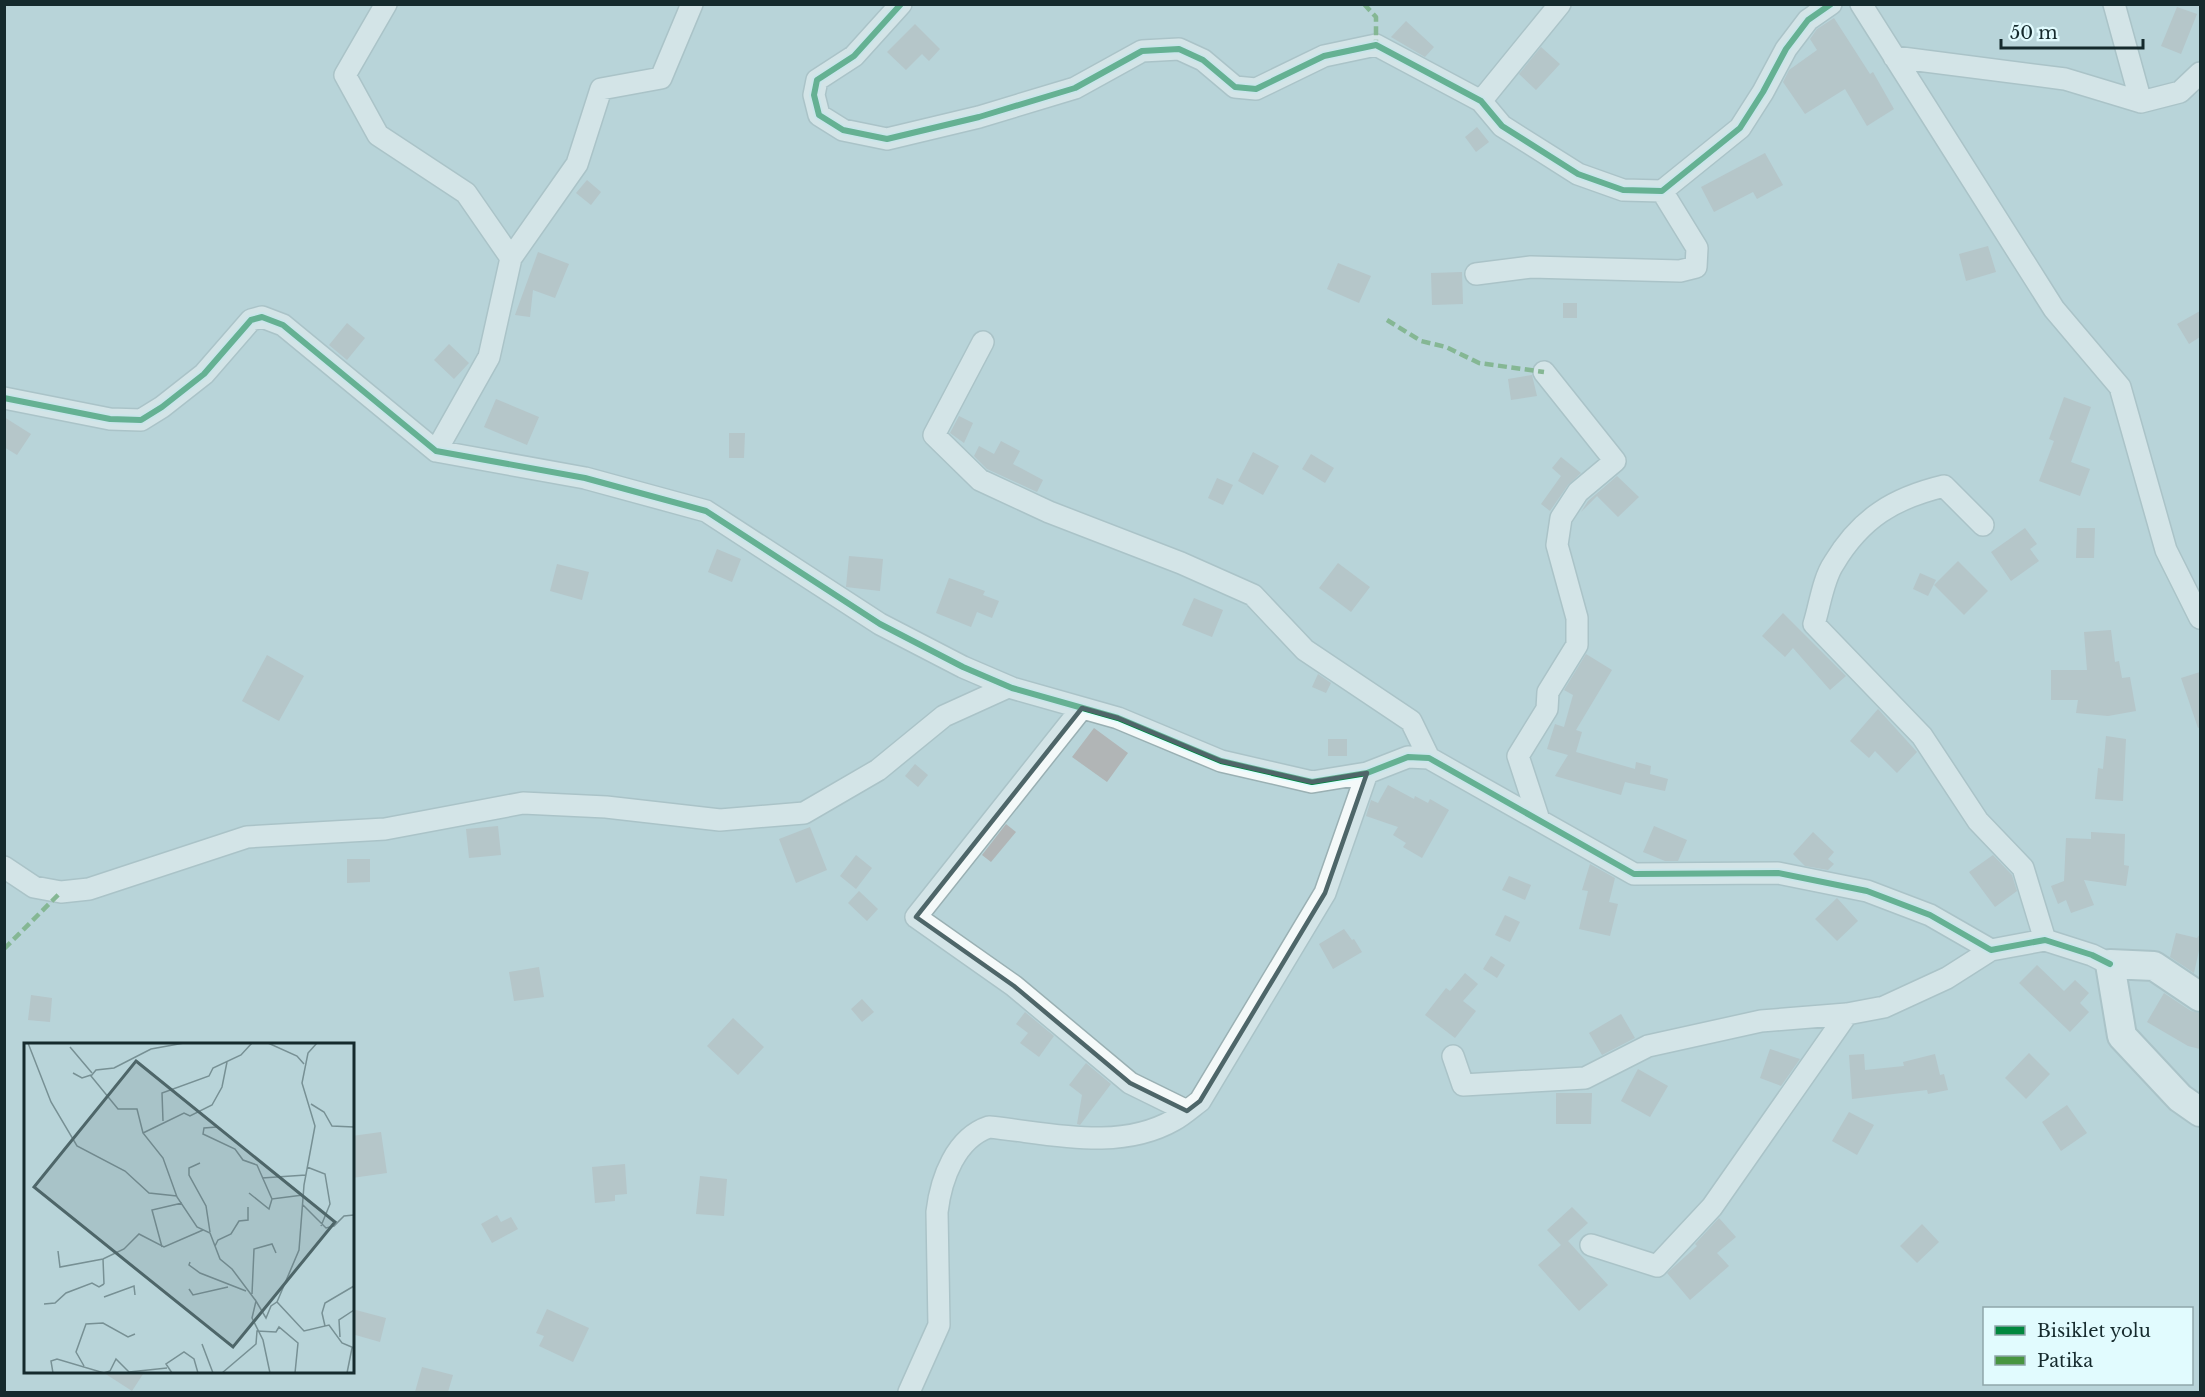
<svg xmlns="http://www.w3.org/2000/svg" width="2205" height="1397" viewBox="0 0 2205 1397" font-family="'Libre Baskerville',serif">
  <rect width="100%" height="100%" fill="#b8d4d9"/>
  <path fill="#b1b5b6" d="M 2177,7 L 2197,14 L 2181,54 L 2161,46 Z
    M 1834,18 L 1870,74 L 1873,72 L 1894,109 L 1867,126 L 1845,89 L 1805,114 L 1783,82 L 1789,70 L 1817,50 L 1810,39 L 1817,29 Z
    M 1406,21 L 1434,47 L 1425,57 L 1391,37 Z
    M 915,24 L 940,49 L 929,61 L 922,54 L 906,70 L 887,52 Z
    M 1541,47 L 1560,64 L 1536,90 L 1519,74 Z
    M 1477,127 L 1489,142 L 1476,152 L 1465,137 Z
    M 1765,153 L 1783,185 L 1757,199 L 1753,192 L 1714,212 L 1701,187 Z
    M 587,180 L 601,192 L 591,205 L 576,193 Z
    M 1988,246 L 1996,272 L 1966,281 L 1959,254 Z
    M 538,252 L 569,264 L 555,298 L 533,290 L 530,317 L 515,315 Z
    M 1338,263 L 1371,276 L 1359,303 L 1327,289 Z
    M 1462,272 L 1463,304 L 1432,305 L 1431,273 Z
    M 1563,303 L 1577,303 L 1577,318 L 1563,318 Z
    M 2200,311 L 2200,337 L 2189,344 L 2177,324 Z
    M 347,323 L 365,338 L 347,360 L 329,345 Z
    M 449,344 L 469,363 L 454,379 L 434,360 Z
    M 1532,375 L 1537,396 L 1511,400 L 1508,379 Z
    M 2064,397 L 2091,407 L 2071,462 L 2090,469 L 2080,496 L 2039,481 L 2054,441 L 2049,439 Z
    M 496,399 L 539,417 L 527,445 L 484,427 Z
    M 959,416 L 973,423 L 964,443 L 950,433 Z
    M 4,417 L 31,434 L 17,455 L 4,447 Z
    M 729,433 L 745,433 L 744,458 L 729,458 Z
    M 1001,441 L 1020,451 L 1013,464 L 1043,480 L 1037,492 L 987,469 L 974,456 L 979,446 L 994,454 Z
    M 1253,452 L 1279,466 L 1263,495 L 1238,481 Z
    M 1311,454 L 1334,468 L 1325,483 L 1302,469 Z
    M 1561,457 L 1581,473 L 1568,485 L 1550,511 L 1541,504 L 1561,476 L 1552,468 Z
    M 1617,476 L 1639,497 L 1618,517 L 1597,496 L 1581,512 L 1588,501 Z
    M 1217,478 L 1233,485 L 1223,505 L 1208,498 Z
    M 2025,528 L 2037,544 L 2030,549 L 2039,561 L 2011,581 L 1991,552 Z
    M 2077,528 L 2095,528 L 2094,558 L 2076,558 Z
    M 717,549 L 741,559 L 732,582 L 708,572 Z
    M 849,556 L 883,559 L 880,591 L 846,587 Z
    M 1958,561 L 1988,591 L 1964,615 L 1934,585 Z
    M 1338,563 L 1370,587 L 1351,612 L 1319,588 Z
    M 557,564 L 589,572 L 582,600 L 550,591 Z
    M 1920,573 L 1936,580 L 1928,596 L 1913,589 Z
    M 949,578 L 985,591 L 983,595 L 999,601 L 992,618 L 977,612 L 971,627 L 936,613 Z
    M 1194,598 L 1223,610 L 1212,637 L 1182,625 Z
    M 1783,613 L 1846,676 L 1830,690 L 1793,648 L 1785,657 L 1762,636 Z
    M 2111,630 L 2115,662 L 2119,661 L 2122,678 L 2130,677 L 2136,711 L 2108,716 L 2076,713 L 2078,700 L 2051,700 L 2051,670 L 2087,670 L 2084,632 Z
    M 1586,654 L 1612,670 L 1576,730 L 1582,732 L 1576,752 L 1635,769 L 1636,762 L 1651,766 L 1650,774 L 1668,779 L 1665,791 L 1625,782 L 1621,795 L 1555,776 L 1568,755 L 1547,749 L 1555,724 L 1564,727 L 1573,695 L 1564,690 Z
    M 267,655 L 304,676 L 279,721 L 242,701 Z
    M 2200,672 L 2200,727 L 2198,728 L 2181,678 Z
    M 1318,674 L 1331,683 L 1326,693 L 1312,687 Z
    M 1878,709 L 1917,752 L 1897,773 L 1875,751 L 1869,758 L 1850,741 Z
    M 1094,728 L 1128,753 L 1107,782 L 1072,757 Z
    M 2106,736 L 2126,739 L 2123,801 L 2095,799 L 2098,768 L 2103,769 Z
    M 1328,739 L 1347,739 L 1347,756 L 1328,756 Z
    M 915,764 L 928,775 L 918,787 L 905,776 Z
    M 1388,785 L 1414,799 L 1415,796 L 1428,803 L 1430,799 L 1449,810 L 1422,858 L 1403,847 L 1406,843 L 1393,835 L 1398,827 L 1366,816 L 1371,800 L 1378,803 Z
    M 1006,824 L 1016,832 L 991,862 L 982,855 Z
    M 498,826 L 501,855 L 469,858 L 466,829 Z
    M 1654,826 L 1687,840 L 1678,861 L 1665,861 L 1643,852 Z
    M 810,827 L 827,870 L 796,883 L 779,839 Z
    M 1813,832 L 1834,852 L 1828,859 L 1834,864 L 1828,870 L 1805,866 L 1793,854 Z
    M 2091,832 L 2125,834 L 2124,865 L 2129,866 L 2126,886 L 2084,880 L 2094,905 L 2071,913 L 2066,900 L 2058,904 L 2051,886 L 2064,881 L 2066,838 L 2091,839 Z
    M 856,855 L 872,868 L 856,889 L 840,876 Z
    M 1993,855 L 2012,875 L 2017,891 L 1995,907 L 1969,872 Z
    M 347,859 L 370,859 L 370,882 L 347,883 Z
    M 1590,864 L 1615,878 L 1609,902 L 1618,904 L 1610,936 L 1579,929 L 1588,891 L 1582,890 Z
    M 1509,876 L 1531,885 L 1525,900 L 1502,890 Z
    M 859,891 L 878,909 L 867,921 L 848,903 Z
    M 1837,898 L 1858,921 L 1837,941 L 1815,919 Z
    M 1505,915 L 1520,922 L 1510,942 L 1495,935 Z
    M 1344,929 L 1352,940 L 1354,939 L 1362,952 L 1333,969 L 1319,944 Z
    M 2176,933 L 2197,938 L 2200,934 L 2200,946 L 2194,973 L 2170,957 Z
    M 1491,956 L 1505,965 L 1497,978 L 1483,969 Z
    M 2037,965 L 2064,991 L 2075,980 L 2089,993 L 2080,1003 L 2089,1012 L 2070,1032 L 2019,983 Z
    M 539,967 L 544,997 L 514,1001 L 509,972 Z
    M 1465,973 L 1478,984 L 1463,1001 L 1476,1011 L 1455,1038 L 1425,1015 L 1446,988 L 1450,991 Z
    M 2164,993 L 2191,1011 L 2200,1013 L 2200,1049 L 2188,1046 L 2147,1022 Z
    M 31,995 L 52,998 L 50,1022 L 28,1020 Z
    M 862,999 L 874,1012 L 862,1022 L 851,1009 Z
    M 1025,1012 L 1054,1036 L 1039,1057 L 1020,1043 L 1028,1033 L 1016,1024 Z
    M 1621,1014 L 1635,1038 L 1602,1055 L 1589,1033 Z
    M 733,1018 L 764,1047 L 738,1075 L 707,1046 Z
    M 1770,1049 L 1800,1059 L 1781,1086 L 1760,1078 Z
    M 2029,1053 L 2050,1074 L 2026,1099 L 2005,1078 Z
    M 1864,1054 L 1865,1070 L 1904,1066 L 1903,1062 L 1935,1054 L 1940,1075 L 1944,1074 L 1948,1090 L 1928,1094 L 1927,1090 L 1852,1099 L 1849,1055 Z
    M 1086,1063 L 1111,1084 L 1080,1125 L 1077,1124 L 1082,1095 L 1069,1085 Z
    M 1638,1069 L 1668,1086 L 1650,1117 L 1621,1101 Z
    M 1556,1093 L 1592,1093 L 1591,1124 L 1556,1124 Z
    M 2067,1105 L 2087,1133 L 2061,1151 L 2042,1122 Z
    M 1849,1112 L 1874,1125 L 1857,1155 L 1832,1141 Z
    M 381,1132 L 387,1173 L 352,1178 L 352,1136 Z
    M 625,1164 L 627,1194 L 615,1195 L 615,1201 L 595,1203 L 592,1167 Z
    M 700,1176 L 727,1179 L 724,1216 L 696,1214 Z
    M 1572,1207 L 1588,1223 L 1568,1241 L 1608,1285 L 1579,1311 L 1538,1265 L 1561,1245 L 1547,1230 Z
    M 497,1215 L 501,1222 L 511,1217 L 518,1229 L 492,1243 L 481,1224 Z
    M 1719,1218 L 1736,1237 L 1717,1253 L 1729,1266 L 1690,1300 L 1667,1273 L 1697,1246 L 1695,1244 Z
    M 1922,1224 L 1939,1242 L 1917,1263 L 1900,1246 Z
    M 352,1309 L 386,1318 L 380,1342 L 352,1334 Z
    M 547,1309 L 589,1328 L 573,1362 L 539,1346 L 544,1336 L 536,1333 Z
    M 422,1367 L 453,1375 L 448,1392 L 415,1392 Z
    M 101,1371 L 145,1371 L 132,1391 Z"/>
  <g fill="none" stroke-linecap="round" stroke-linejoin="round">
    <defs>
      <path id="street" d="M 386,4 L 345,75 L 378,135 L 466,193 L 511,258
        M 901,4 L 854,56 L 817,80 L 814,95 L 819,115 L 843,130 L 887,139 L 979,117 L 1075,88 L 1142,51 L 1179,49 L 1203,60 L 1235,87 L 1256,89 L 1324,56 L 1376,45 L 1481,101 L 1502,126 L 1578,174 L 1623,190 L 1662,191 L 1740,128 L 1763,92 L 1786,49 L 1808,20 L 1831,4
        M 1861,4 L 2054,309 L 2120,387 L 2166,550 L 2200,618
        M 2114,4 L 2141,102
        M 1894,57 L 2065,79 L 2141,102 L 2180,92 L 2200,73
        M 1481,101 L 1560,4
        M 1476,274 L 1531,267 L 1680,271 L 1696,267 L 1697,248 L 1662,191
        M 983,342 L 934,435 L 980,480 L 1049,512 L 1181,563 L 1253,595 L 1305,650 L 1411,721 L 1429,758
        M 4,398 L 110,419 L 141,420 L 162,407 L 204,374 L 251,320 L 262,317 L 283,325 L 436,451 L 585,478 L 706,511 L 880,624 L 963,667 L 1012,688 L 1118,718 L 1221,761 L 1312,782 L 1367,773 L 1408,757 L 1429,758 L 1634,874 L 1778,873 L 1867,891 L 1930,915 L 1991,950 L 2045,940 L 2092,955 L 2110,964
        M 436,451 L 489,357 L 511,258 L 577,164 L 601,89 L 661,78 L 692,4
        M 1983,525 L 1944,486 C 1894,498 1861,518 1834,563 C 1823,579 1820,605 1814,624 L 1922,736 L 1978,821 L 2023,868 L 2045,940
        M 1082,708 L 916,917 L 1014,986 L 1130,1083 L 1187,1111
        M 1539,820 L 1518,756 L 1547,709 L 1548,692 L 1577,645 L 1577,618 L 1557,545 L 1561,518 L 1578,492 L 1615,461 L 1544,372
        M 4,867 L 34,887 L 61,892 L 89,889 L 247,837 L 385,829 L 523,803 L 606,807 L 720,820 L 804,813 L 878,770 L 944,716 L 1008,687
        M 1453,1056 L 1463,1085 L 1585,1078 L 1648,1046 L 1761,1021 L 1847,1014 L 1884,1007 L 1947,978 L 1991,950
        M 1591,1245 L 1657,1266 L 1712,1207 L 1847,1014
        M 909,1392 L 939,1325 L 937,1212 C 941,1178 956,1138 989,1127 C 1050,1133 1118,1152 1174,1120 C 1183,1115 1192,1107 1200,1101 L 1325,893 L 1367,773"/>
      <path id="secondary" d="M 2200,997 L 2154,966 L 2110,964 L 2122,1036 L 2180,1098 L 2200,1112"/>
    </defs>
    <use href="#street" stroke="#9ab0b3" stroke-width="24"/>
    <use href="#secondary" stroke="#9ab0b3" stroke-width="32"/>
    <use href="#street" stroke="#f4f9f9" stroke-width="21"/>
    <use href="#secondary" stroke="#f4f9f9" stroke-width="28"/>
    <path stroke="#479540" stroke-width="4.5" stroke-dasharray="9 4.5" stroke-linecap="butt" d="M 1364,4 L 1376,17 L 1376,45
      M 1387,320 L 1421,341 L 1446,347 L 1479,363 L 1544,372
      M 4,949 L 61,892"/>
    <defs>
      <path id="cycleway" d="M 901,4 L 854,56 L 817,80 L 814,95 L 819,115 L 843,130 L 887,139 L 979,117 L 1075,88 L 1142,51 L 1179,49 L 1203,60 L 1235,87 L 1256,89 L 1324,56 L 1376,45 L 1481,101 L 1502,126 L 1578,174 L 1623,190 L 1662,191 L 1740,128 L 1763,92 L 1786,49 L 1808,20 L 1831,4
        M 4,398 L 110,419 L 141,420 L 162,407 L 204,374 L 251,320 L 262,317 L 283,325 L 436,451 L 585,478 L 706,511 L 880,624 L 963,667 L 1012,688 L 1118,718 L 1221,761 L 1312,782 L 1367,773 L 1408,757 L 1429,758 L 1634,874 L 1778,873 L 1867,891 L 1930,915 L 1991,950 L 2045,940 L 2092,955 L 2110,964"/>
    </defs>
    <use href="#cycleway" stroke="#e1fbfe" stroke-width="10"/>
    <use href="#cycleway" stroke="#00873e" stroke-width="6"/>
  </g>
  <path d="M0 0H2205V1397H0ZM 1082,708 L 1118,718 L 1221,761 L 1312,782 L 1367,773 L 1325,893 L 1200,1101 L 1187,1111 L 1130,1083 L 1014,986 L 916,917 Z" fill="#b8d4d9" fill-opacity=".55" fill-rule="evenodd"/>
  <path fill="none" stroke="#4e6669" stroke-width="4.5" stroke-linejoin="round" d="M 1082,708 L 1118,718 L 1221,761 L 1312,782 L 1367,773 L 1325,893 L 1200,1101 L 1187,1111 L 1130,1083 L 1014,986 L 916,917 Z"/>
  <g transform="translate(24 1043)">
    <rect width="330" height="330" fill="#b8d4d9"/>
    <path fill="none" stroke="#779094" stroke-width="1.5" d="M 4,0 L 27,59 L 53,103 L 101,128 L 125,150 L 153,153M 160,0 L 127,6 L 90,25 L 72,27 L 67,33 L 94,66 L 113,66 L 119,90 L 139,115 L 153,154 L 173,184 L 186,190 L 196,216 L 208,226 L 232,258M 244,0 L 273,13 L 280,21M 46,4 L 68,30M 49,30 L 58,35 L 67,32M 287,61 L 300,69 L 308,83 L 330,84M 139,78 L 138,50 L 185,33 L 189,25 L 217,12 L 228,0M 193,84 L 180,85 L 179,91 L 211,106 L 219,117 L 233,122 L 248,156 L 279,152M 119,90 L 160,70 L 166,73 L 188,62 L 198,44 L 203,19M 176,120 L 165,125 L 165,132 L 182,163 L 186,189M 283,124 L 301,131 L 306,161 L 297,183M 238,135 L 282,132M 225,150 L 245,166 L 248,156M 278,161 L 302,185 L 310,183 L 320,173 L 330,172M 191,203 L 194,197 L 207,191 L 215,178 L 224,177 L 224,164M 138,204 L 128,167 L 158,160M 34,208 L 36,224 L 79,216 L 100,206 L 115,191 L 140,204 L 179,187M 79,216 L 80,241M 166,219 L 165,222 L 176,230 L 222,248M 165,246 L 169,252 L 204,244M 228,251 L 230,206 L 248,201 L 252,210M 80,254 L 110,243 L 111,252M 253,259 L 275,207 L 280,142 L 291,83 L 278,40 L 284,10 L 293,0M 20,261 L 31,260 L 42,250 L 68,240 L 75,244 L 80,241M 301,283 L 298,270 L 301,260 L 330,243M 316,294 L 315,277 L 330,267M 178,301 L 189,330M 60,323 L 52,309 L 62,281 L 79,280 L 104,294 L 111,291M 29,330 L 27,318 L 33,316 L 80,330 L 86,328 L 92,316 L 105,329 L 143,325M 148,330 L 142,321 L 160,309 L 170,316 L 174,330M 198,330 L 232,301 L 233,288 L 252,289 L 255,284 L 274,300 L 271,330M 246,330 L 239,297 L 228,275 L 232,258 L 242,275 L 247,263 L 253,259 L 280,288 L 305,282 L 318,300 L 330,305M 323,330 L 328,305"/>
    <path fill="#4e6669" fill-opacity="0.15" stroke="#4e6669" stroke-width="3" d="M 112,18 L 311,179 L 209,304 L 10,144 Z"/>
    <rect width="330" height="330" fill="none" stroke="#152a2d" stroke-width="3"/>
  </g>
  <rect width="2205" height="1397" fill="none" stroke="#152a2d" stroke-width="12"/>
  <rect x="1983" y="1307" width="210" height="78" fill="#e1fbfe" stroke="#8fa7aa" stroke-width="1.5"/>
  <rect x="1995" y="1326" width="30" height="9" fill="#00873e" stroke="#8fa7aa" stroke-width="1.5"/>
  <text x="2037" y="1337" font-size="18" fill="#152a2d">Bisiklet yolu</text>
  <rect x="1995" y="1356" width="30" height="9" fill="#479540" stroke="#8fa7aa" stroke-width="1.5"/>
  <text x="2037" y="1367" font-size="18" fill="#152a2d">Patika</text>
  <path d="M2001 39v9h142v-9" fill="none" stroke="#152a2d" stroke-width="3"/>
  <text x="2010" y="39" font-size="18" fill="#152a2d" stroke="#e1fbfe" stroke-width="4.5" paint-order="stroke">50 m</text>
</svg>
